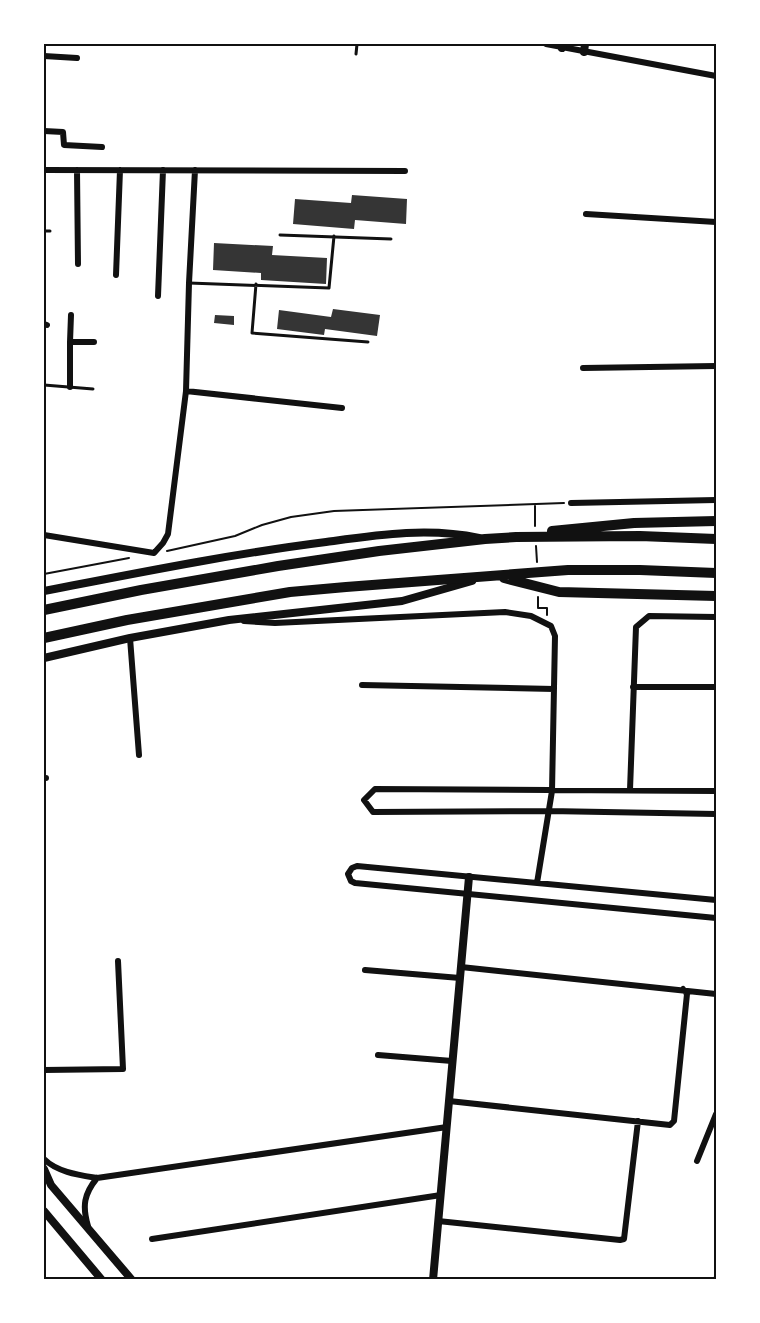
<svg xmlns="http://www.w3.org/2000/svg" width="760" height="1323" viewBox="0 0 760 1323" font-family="'Nunito Sans',sans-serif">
  <rect width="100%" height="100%" fill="#fff"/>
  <path fill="#353535" d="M 352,195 L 407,199 L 406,224 L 355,220 L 354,229 L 293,224 L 295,199 L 351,203 Z
    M 214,243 L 273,246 L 272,255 L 327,258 L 326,284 L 261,280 L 261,273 L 213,270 Z
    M 333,309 L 380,315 L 377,336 L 325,329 L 324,335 L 277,329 L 279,310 L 331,317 Z
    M 215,315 L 234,316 L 234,325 L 214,323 Z"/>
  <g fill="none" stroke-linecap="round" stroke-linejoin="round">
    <path stroke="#111" stroke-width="2" d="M 535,505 L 535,526
      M 536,546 L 537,562
      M 167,551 L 235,536 L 262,525 L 291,517 L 334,511 L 564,503
      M 44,574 L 129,558
      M 538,597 L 538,608 L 547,608 L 547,615"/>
    <path stroke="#111" stroke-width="3" d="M 356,54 L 357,44
      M 44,231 L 50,231
      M 280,235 L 391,239
      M 189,283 L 329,288 L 334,236
      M 256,284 L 252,333 L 368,342
      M 44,385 L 93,389"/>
    <path stroke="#111" stroke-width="6" d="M 546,44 L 716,76
      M 44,56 L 77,58
      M 44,131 L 63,132 L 64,145 L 102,147
      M 44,170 L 405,171
      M 77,170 L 78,264
      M 586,214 L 716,222
      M 116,275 L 120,170
      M 158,296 L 163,170
      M 44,324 L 47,325
      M 70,342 L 71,315
      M 583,368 L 716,366
      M 70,387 L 70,342 L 94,342
      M 186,391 L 342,408
      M 571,503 L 716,500
      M 44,535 L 154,553 L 163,543 L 168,534 L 186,391 L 189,283 L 195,170
      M 244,621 L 275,623 L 505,612 L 531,616 L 551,626 L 555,636 L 552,791 L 537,883
      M 130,638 L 139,755
      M 362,685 L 554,689
      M 633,687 L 716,687
      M 44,778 L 46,778
      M 630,790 L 636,627 L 649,616 L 716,617
      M 716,791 L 375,789 L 364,800 L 373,812 L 549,811 L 716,814
      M 716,900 L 357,866 L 352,868 L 348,874 L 351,881 L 355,883 L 716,918
      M 461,967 L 716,994
      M 365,970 L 460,978
      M 378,1055 L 452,1061
      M 44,1070 L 123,1069 L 118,961
      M 449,1101 L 670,1125 L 674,1121 L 687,994 L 683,989
      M 44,1159 C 57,1172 79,1175 97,1178 L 447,1127
      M 697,1161 L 716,1114
      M 438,1221 L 620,1240 L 624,1239 L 638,1121
      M 88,1226 C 82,1206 84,1194 97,1178
      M 152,1239 L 441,1195
      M 716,1280 L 716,1279"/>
    <path stroke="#111" stroke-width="8" d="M 562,48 L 563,44
      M 584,52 L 585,44
      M 44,658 L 130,638 L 229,620 L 402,601 L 472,581
      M 433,1280 L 469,877"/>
    <path stroke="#111" stroke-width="8" d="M 44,591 C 137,573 231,554 326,542 C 377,535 428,527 479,538
      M 44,1169 L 51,1185 L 132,1280
      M 44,1211 L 102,1280"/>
    <path stroke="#111" stroke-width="10" d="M 552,531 L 634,523 L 716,521
      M 504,578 L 559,592 L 716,596
      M 44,610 L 141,590 L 278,566 L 379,551 L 485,539 L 516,537 L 640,536 L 716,539
      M 44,638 L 127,620 L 290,592 L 346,587 L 568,570 L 640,570 L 716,573"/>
  </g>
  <rect width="760" height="1323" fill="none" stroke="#ffffff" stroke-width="90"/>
  <rect x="45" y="45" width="670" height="1233" fill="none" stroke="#111" stroke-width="2"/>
</svg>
